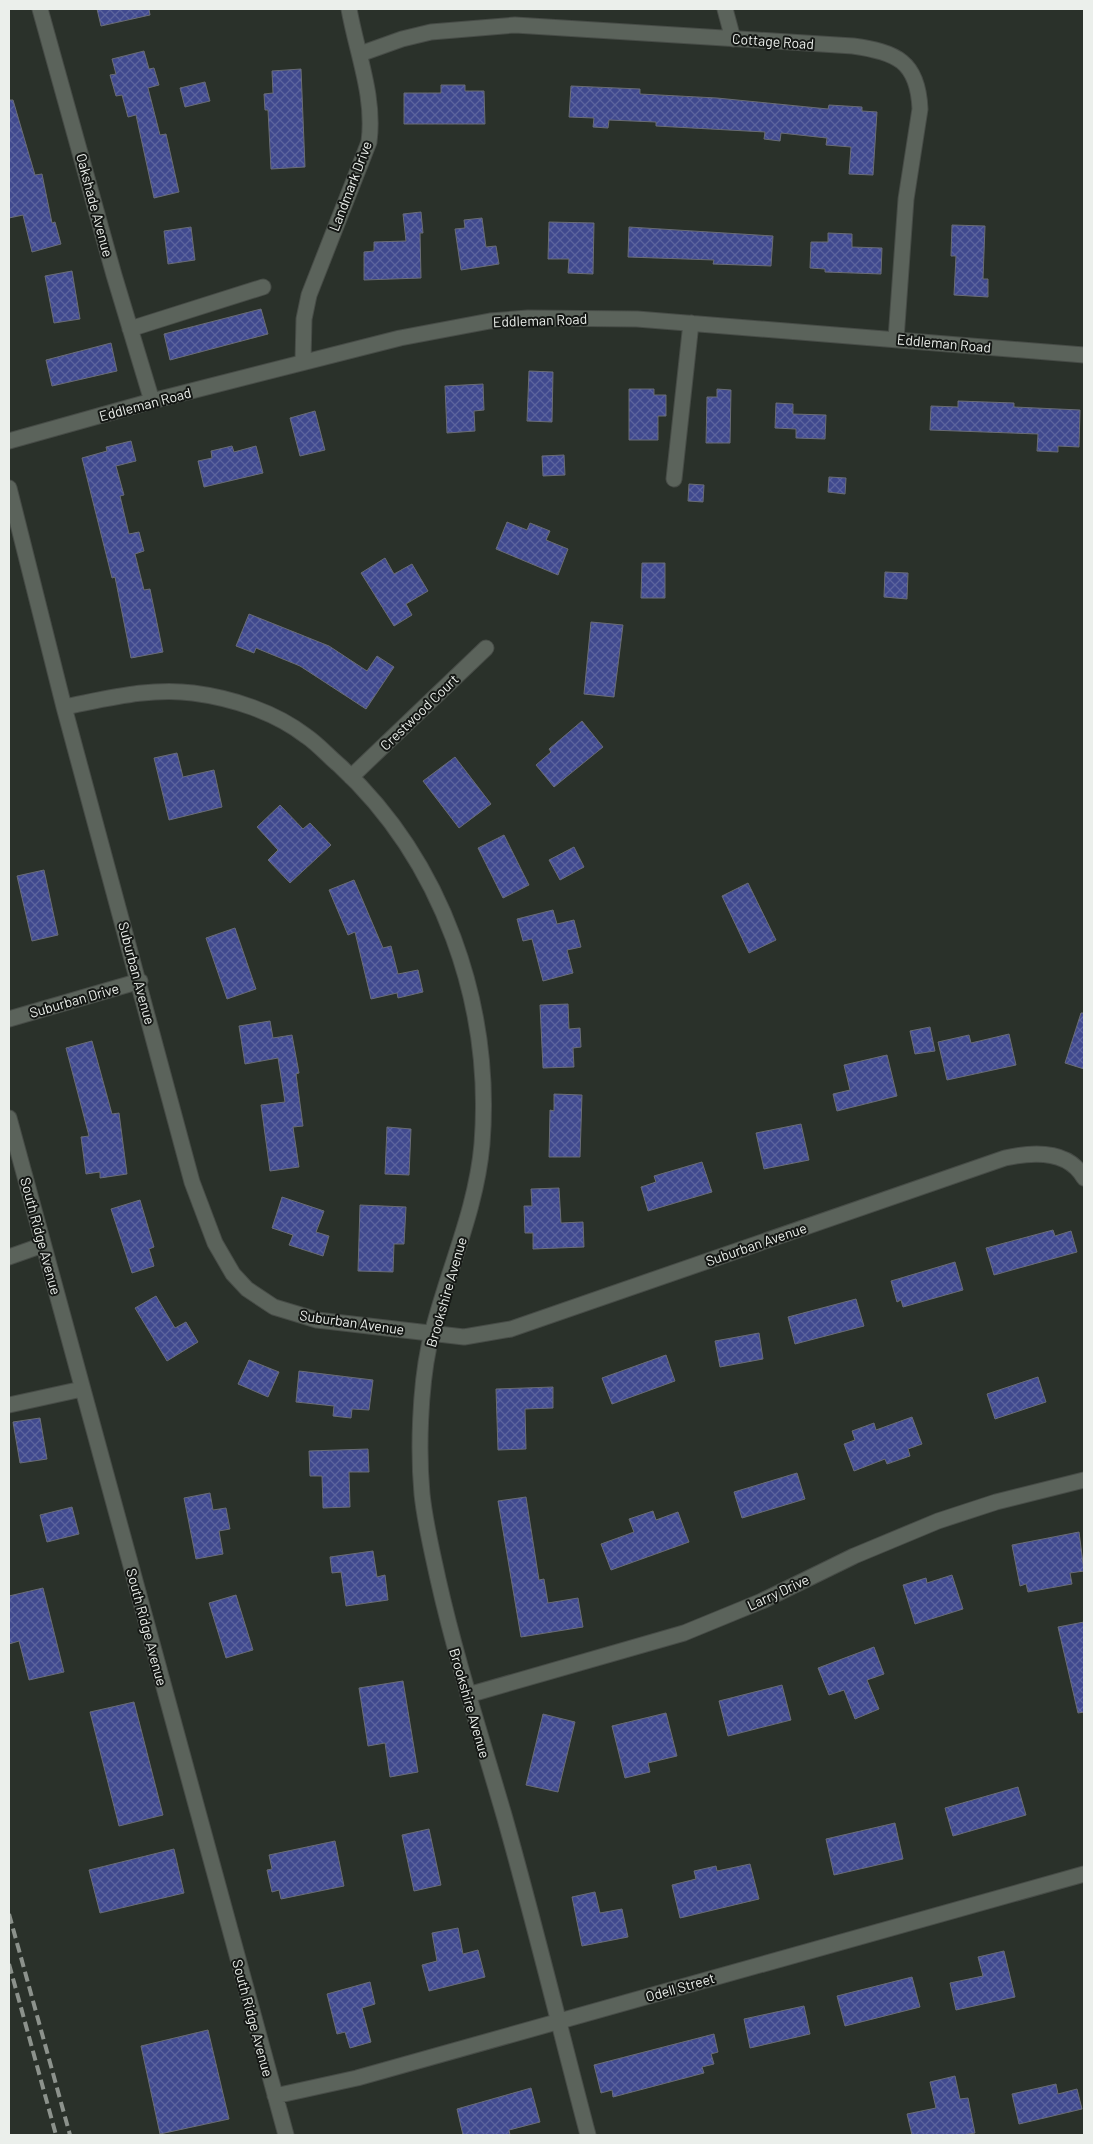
<svg xmlns="http://www.w3.org/2000/svg" width="1093" height="2144" viewBox="0 0 1093 2144" font-family="Barlow,sans-serif">
  <defs>
    <pattern id="building-cross-hatch" width="8" height="8" patternUnits="userSpaceOnUse" patternTransform="scale(1.25)"><rect width="8" height="8" fill="#40498e"/><path d="M0 0l8 8M0 8l8-8" fill="none" stroke="#5c649e"/></pattern>
  </defs>
  <rect width="100%" height="100%" fill="#2a312a"/>
  <path fill="url(#building-cross-hatch)" stroke="#696c75" d="M 97,9 L 149,9 L 150,15 L 101,26 Z
    M 144,51 L 149,69 L 154,68 L 159,85 L 148,88 L 160,135 L 166,134 L 179,192 L 154,198 L 136,115 L 128,117 L 122,95 L 116,96 L 110,75 L 116,74 L 112,59 Z
    M 301,69 L 305,167 L 271,169 L 268,110 L 265,110 L 264,94 L 273,93 L 272,71 Z
    M 205,82 L 210,101 L 185,107 L 180,88 Z
    M 441,85 L 465,85 L 465,91 L 484,91 L 485,124 L 404,124 L 404,93 L 441,93 Z
    M 571,86 L 640,89 L 640,94 L 717,98 L 828,109 L 829,105 L 862,107 L 862,111 L 877,112 L 873,175 L 849,174 L 851,147 L 826,145 L 827,138 L 781,133 L 780,141 L 764,139 L 765,132 L 656,126 L 656,122 L 609,120 L 608,128 L 593,127 L 594,118 L 569,117 Z
    M 9,100 L 13,100 L 35,175 L 42,174 L 52,223 L 55,222 L 61,244 L 32,252 L 23,215 L 9,218 Z
    M 421,212 L 423,233 L 420,233 L 421,278 L 364,280 L 364,252 L 374,251 L 374,242 L 406,241 L 403,214 Z
    M 482,218 L 486,247 L 496,246 L 499,264 L 461,270 L 455,229 L 465,228 L 464,220 Z
    M 549,222 L 594,223 L 593,274 L 568,273 L 569,259 L 548,259 Z
    M 952,225 L 985,226 L 983,279 L 988,279 L 988,297 L 954,295 L 956,256 L 951,256 Z
    M 191,227 L 195,260 L 168,264 L 164,231 Z
    M 629,227 L 773,236 L 771,266 L 713,264 L 714,260 L 628,257 Z
    M 828,233 L 852,234 L 852,247 L 882,248 L 881,274 L 825,272 L 825,269 L 810,268 L 811,242 L 828,242 Z
    M 72,271 L 80,319 L 54,323 L 45,276 Z
    M 261,309 L 268,334 L 170,360 L 164,334 Z
    M 111,343 L 117,371 L 52,386 L 46,360 Z
    M 529,371 L 553,372 L 552,422 L 527,421 Z
    M 483,384 L 484,410 L 474,411 L 475,431 L 447,433 L 445,386 Z
    M 629,389 L 654,389 L 654,395 L 666,395 L 666,416 L 658,416 L 658,440 L 629,440 Z
    M 717,389 L 731,390 L 730,443 L 706,443 L 707,397 L 717,397 Z
    M 958,401 L 1014,403 L 1014,407 L 1080,410 L 1079,447 L 1058,446 L 1058,452 L 1037,451 L 1038,434 L 930,430 L 931,406 L 958,407 Z
    M 776,403 L 793,404 L 793,414 L 826,415 L 825,439 L 796,438 L 796,429 L 775,428 Z
    M 315,411 L 325,450 L 300,456 L 290,418 Z
    M 131,441 L 136,461 L 116,466 L 124,495 L 120,496 L 129,534 L 139,532 L 144,551 L 135,554 L 144,590 L 150,589 L 163,652 L 131,658 L 115,577 L 112,578 L 82,458 L 107,451 L 106,447 Z
    M 232,446 L 234,452 L 256,446 L 263,473 L 204,487 L 198,461 L 212,458 L 211,451 Z
    M 564,455 L 565,475 L 543,476 L 542,456 Z
    M 829,477 L 846,478 L 845,494 L 828,492 Z
    M 689,484 L 704,485 L 703,502 L 688,501 Z
    M 507,522 L 527,530 L 530,523 L 550,531 L 546,540 L 568,549 L 558,575 L 496,549 Z
    M 385,558 L 394,574 L 412,564 L 428,591 L 406,604 L 412,615 L 394,626 L 361,573 Z
    M 642,563 L 665,563 L 665,598 L 641,598 Z
    M 885,572 L 908,573 L 907,599 L 884,597 Z
    M 249,614 L 329,646 L 367,671 L 377,656 L 394,667 L 366,709 L 300,666 L 256,648 L 254,653 L 236,646 Z
    M 591,622 L 623,625 L 614,697 L 584,694 Z
    M 582,721 L 603,747 L 554,787 L 536,765 L 551,752 L 549,749 Z
    M 177,753 L 183,777 L 214,770 L 222,807 L 169,820 L 154,758 Z
    M 455,757 L 491,804 L 459,828 L 423,781 Z
    M 280,805 L 303,829 L 310,823 L 331,845 L 290,883 L 268,860 L 278,850 L 257,827 Z
    M 504,835 L 529,885 L 503,898 L 478,848 Z
    M 574,847 L 584,867 L 560,880 L 549,860 Z
    M 44,870 L 58,935 L 32,941 L 17,876 Z
    M 354,880 L 383,948 L 391,946 L 398,974 L 418,970 L 423,992 L 398,998 L 397,993 L 371,999 L 355,932 L 348,935 L 329,890 Z
    M 748,883 L 776,940 L 749,953 L 722,896 Z
    M 553,910 L 557,924 L 574,920 L 581,947 L 567,950 L 573,973 L 543,981 L 532,939 L 523,941 L 517,919 Z
    M 235,928 L 256,989 L 227,999 L 206,938 Z
    M 568,1004 L 569,1029 L 580,1028 L 581,1047 L 573,1048 L 574,1067 L 543,1068 L 540,1005 Z
    M 1081,1013 L 1084,1013 L 1084,1069 L 1065,1063 Z
    M 270,1021 L 273,1038 L 292,1035 L 299,1073 L 296,1074 L 303,1126 L 293,1127 L 299,1167 L 270,1171 L 261,1105 L 285,1102 L 278,1058 L 245,1064 L 239,1026 Z
    M 930,1027 L 935,1051 L 915,1054 L 910,1031 Z
    M 1009,1034 L 1016,1065 L 947,1080 L 938,1042 L 969,1035 L 971,1043 Z
    M 92,1041 L 112,1114 L 119,1113 L 127,1174 L 100,1178 L 100,1172 L 86,1174 L 81,1137 L 89,1136 L 66,1048 Z
    M 887,1055 L 897,1096 L 837,1111 L 833,1094 L 850,1090 L 844,1065 Z
    M 554,1094 L 582,1095 L 580,1157 L 549,1157 L 550,1110 L 554,1111 Z
    M 801,1124 L 809,1160 L 764,1169 L 756,1133 Z
    M 387,1127 L 411,1129 L 409,1175 L 385,1174 Z
    M 702,1162 L 712,1192 L 648,1211 L 641,1187 L 656,1182 L 654,1176 Z
    M 559,1188 L 561,1223 L 583,1222 L 584,1247 L 533,1249 L 533,1233 L 525,1233 L 524,1206 L 532,1206 L 531,1189 Z
    M 282,1197 L 324,1211 L 316,1232 L 329,1236 L 323,1256 L 289,1245 L 293,1235 L 272,1228 Z
    M 140,1200 L 154,1247 L 149,1249 L 154,1266 L 132,1273 L 111,1209 Z
    M 360,1205 L 406,1207 L 404,1244 L 394,1244 L 393,1272 L 358,1271 Z
    M 1053,1230 L 1055,1236 L 1071,1231 L 1077,1252 L 994,1275 L 986,1248 Z
    M 955,1262 L 963,1290 L 903,1307 L 901,1300 L 897,1302 L 891,1281 Z
    M 156,1296 L 175,1328 L 186,1322 L 198,1342 L 167,1361 L 135,1308 Z
    M 856,1299 L 864,1326 L 795,1344 L 788,1317 Z
    M 759,1333 L 763,1359 L 720,1367 L 715,1341 Z
    M 666,1355 L 675,1381 L 612,1404 L 602,1378 Z
    M 249,1360 L 279,1372 L 268,1397 L 238,1384 Z
    M 299,1371 L 373,1380 L 369,1410 L 352,1409 L 351,1418 L 333,1416 L 334,1406 L 296,1402 Z
    M 1038,1377 L 1046,1402 L 995,1419 L 987,1394 Z
    M 553,1387 L 553,1408 L 525,1409 L 526,1449 L 498,1450 L 496,1389 Z
    M 912,1417 L 922,1444 L 908,1449 L 910,1456 L 887,1464 L 885,1459 L 854,1471 L 844,1444 L 855,1440 L 852,1431 L 874,1423 L 876,1430 Z
    M 40,1418 L 47,1459 L 20,1463 L 13,1422 Z
    M 368,1449 L 369,1472 L 349,1472 L 350,1507 L 323,1508 L 322,1476 L 310,1476 L 309,1451 Z
    M 797,1473 L 805,1499 L 742,1518 L 734,1492 Z
    M 210,1493 L 213,1510 L 226,1508 L 230,1529 L 219,1531 L 223,1554 L 196,1559 L 184,1498 Z
    M 526,1497 L 539,1580 L 544,1579 L 548,1603 L 578,1598 L 583,1627 L 521,1637 L 498,1501 Z
    M 72,1507 L 79,1534 L 47,1542 L 40,1515 Z
    M 653,1511 L 656,1520 L 678,1512 L 689,1542 L 611,1570 L 601,1544 L 634,1532 L 629,1519 Z
    M 1079,1532 L 1084,1571 L 1070,1573 L 1072,1584 L 1028,1592 L 1026,1584 L 1020,1586 L 1012,1545 Z
    M 373,1551 L 377,1577 L 385,1575 L 388,1600 L 346,1606 L 341,1572 L 332,1573 L 330,1557 Z
    M 952,1575 L 963,1609 L 915,1624 L 903,1585 L 926,1578 L 927,1583 Z
    M 43,1588 L 64,1672 L 29,1680 L 19,1641 L 9,1644 L 9,1596 Z
    M 236,1595 L 253,1650 L 226,1658 L 209,1603 Z
    M 1084,1622 L 1084,1712 L 1078,1713 L 1058,1627 Z
    M 874,1647 L 884,1674 L 867,1680 L 879,1709 L 855,1719 L 844,1690 L 829,1695 L 818,1668 Z
    M 403,1681 L 418,1772 L 390,1777 L 385,1743 L 368,1746 L 359,1688 Z
    M 782,1685 L 791,1720 L 728,1736 L 719,1701 Z
    M 134,1702 L 163,1815 L 119,1826 L 90,1712 Z
    M 666,1713 L 677,1756 L 648,1763 L 650,1772 L 625,1778 L 612,1726 Z
    M 543,1714 L 575,1722 L 558,1792 L 526,1785 Z
    M 1018,1787 L 1026,1815 L 953,1836 L 945,1808 Z
    M 895,1823 L 903,1859 L 834,1875 L 826,1839 Z
    M 429,1829 L 441,1885 L 414,1891 L 402,1835 Z
    M 335,1841 L 344,1886 L 281,1899 L 279,1890 L 272,1892 L 267,1870 L 272,1869 L 269,1855 Z
    M 174,1849 L 184,1893 L 100,1913 L 89,1870 Z
    M 750,1864 L 759,1899 L 680,1918 L 672,1885 L 696,1879 L 694,1871 L 716,1866 L 717,1871 Z
    M 595,1892 L 600,1913 L 622,1909 L 628,1937 L 582,1946 L 572,1897 Z
    M 458,1928 L 463,1954 L 478,1950 L 485,1977 L 429,1991 L 422,1965 L 437,1961 L 432,1933 Z
    M 1004,1951 L 1015,1997 L 956,2010 L 950,1983 L 983,1976 L 978,1957 Z
    M 912,1977 L 920,2007 L 845,2026 L 837,1996 Z
    M 370,1982 L 375,2004 L 362,2008 L 371,2042 L 350,2048 L 345,2032 L 337,2034 L 327,1994 Z
    M 804,2006 L 810,2034 L 750,2048 L 744,2019 Z
    M 208,2030 L 229,2119 L 160,2134 L 141,2046 Z
    M 714,2034 L 718,2052 L 711,2054 L 714,2064 L 702,2067 L 704,2073 L 613,2097 L 612,2090 L 601,2093 L 594,2065 Z
    M 955,2076 L 960,2099 L 968,2098 L 975,2133 L 963,2135 L 912,2135 L 907,2114 L 936,2108 L 930,2082 Z
    M 1056,2084 L 1058,2094 L 1077,2089 L 1082,2109 L 1019,2124 L 1012,2094 Z
    M 531,2088 L 540,2122 L 509,2130 L 510,2135 L 463,2135 L 457,2109 Z"/>
  <g fill="none" stroke-linecap="round" stroke-linejoin="round">
    <defs>
      <path id="minor" d="M 40,9 L 114,275 L 152,401
        M 725,9 L 733,39
        M 360,54 L 402,39 L 431,32 L 515,25 L 853,46 C 896,52 918,61 920,109 L 906,199 L 896,339
        M 130,329 L 263,287
        M 303,361 L 304,319 L 309,295 L 369,142 C 375,96 357,54 349,9
        M 9,441 L 152,401 L 400,338 L 490,321 L 528,318 L 637,319 L 1084,355
        M 674,479 L 691,323
        M 9,488 L 64,707 L 192,1182 L 215,1243 L 233,1274 L 247,1289 L 274,1307 L 317,1320 L 464,1337 L 511,1329 L 1005,1158 C 1032,1152 1068,1149 1084,1178
        M 64,707 C 106,699 151,687 193,693 C 232,698 275,712 306,736 C 318,744 328,756 339,765 C 442,860 493,1004 482,1144 C 476,1214 444,1278 429,1346 C 420,1389 418,1450 422,1494 C 425,1523 432,1551 438,1579 C 456,1659 481,1736 504,1815 C 534,1921 560,2029 588,2135
        M 351,777 L 486,648
        M 9,1019 L 140,981
        M 9,1118 L 286,2135
        M 9,1257 L 43,1245
        M 9,1405 L 82,1389
        M 468,1695 L 684,1633 L 762,1601 L 854,1556 L 938,1521 L 996,1502 L 1084,1480
        M 275,2096 L 357,2078 L 1084,1874"/>
    </defs>
    <use href="#minor" stroke="#474c47" stroke-width="17"/>
    <use href="#minor" stroke="#5b635b" stroke-width="15"/>
    <path stroke="#8c928c" stroke-width="4" stroke-dasharray="10 5" stroke-linecap="butt" d="M 9,1914 L 70,2135
      M 9,1964 L 56,2135"/>
  </g>
  <g text-anchor="middle" dominant-baseline="central" stroke-width="4" stroke-linejoin="round" paint-order="stroke">
    <g font-size="14" fill="#ebefeb" stroke="#151815">
      <text transform="translate(773 41) rotate(4)">Cottage Road</text>
      <text transform="translate(350 186) rotate(-69)">Landmark Drive</text>
      <text transform="translate(95 205) rotate(75)">Oakshade Avenue</text>
      <text transform="translate(540 320) rotate(-2)">Eddleman Road</text>
      <text transform="translate(944 343) rotate(5)">Eddleman Road</text>
      <text transform="translate(145 404) rotate(-15)">Eddleman Road</text>
      <text transform="translate(419 712) rotate(-44)">Crestwood Court</text>
      <text transform="translate(137 973) rotate(75)">Suburban Avenue</text>
      <text transform="translate(74 1000) rotate(-16)">Suburban Drive</text>
      <text transform="translate(41 1236) rotate(75)">South Ridge Avenue</text>
      <text transform="translate(756 1244) rotate(-19)">Suburban Avenue</text>
      <text transform="translate(446 1292) rotate(-74)">Brookshire Avenue</text>
      <text transform="translate(352 1322) rotate(8)">Suburban Avenue</text>
      <text transform="translate(778 1592) rotate(-25)">Larry Drive</text>
      <text transform="translate(147 1627) rotate(75)">South Ridge Avenue</text>
      <text transform="translate(470 1703) rotate(74)">Brookshire Avenue</text>
      <text transform="translate(680 1987) rotate(-16)">Odell Street</text>
      <text transform="translate(253 2018) rotate(75)">South Ridge Avenue</text>
    </g>
  </g>
  <rect width="1093" height="2144" fill="none" stroke="#ebefeb" stroke-width="20"/>
</svg>
